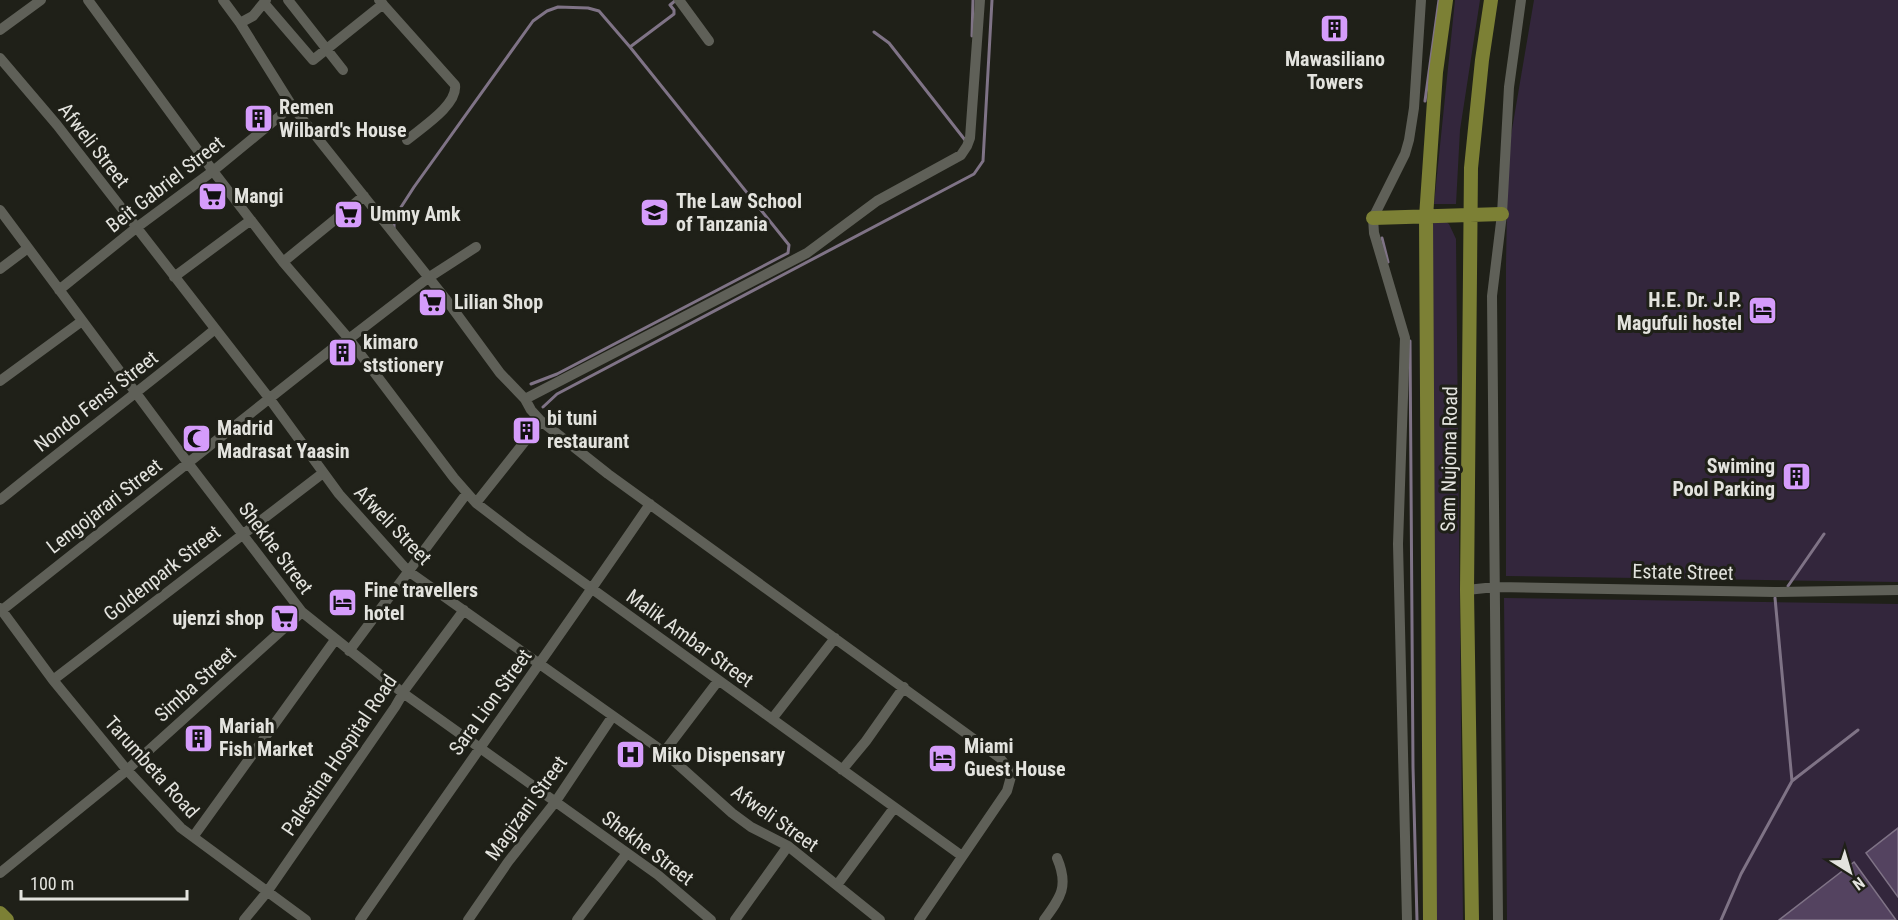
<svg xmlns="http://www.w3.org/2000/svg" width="1898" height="920" viewBox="0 0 1898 920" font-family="'Roboto Condensed',sans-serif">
  <rect width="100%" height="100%" fill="#1f2018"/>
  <path fill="#33263c" d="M 1455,0 L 1480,0 L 1460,130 L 1456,204 L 1434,204 Z
    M 1534,0 L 1898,0 L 1898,582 L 1506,576 L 1506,264 L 1508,153 Z
    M 1441,218 L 1449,224 L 1456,239 L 1463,920 L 1434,920 L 1432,224 Z
    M 1504,598 L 1898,604 L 1898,920 L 1507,920 Z"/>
  <path fill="#544360" stroke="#7f7386" stroke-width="1.5" d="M 1898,828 L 1898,897 L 1866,853 Z
    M 1854,862 L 1896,920 L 1779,920 Z"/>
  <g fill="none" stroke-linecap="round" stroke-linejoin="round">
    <path stroke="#7f7386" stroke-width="3" d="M 874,32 L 889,43 L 965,140
      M 972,36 L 973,0
      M 1425,101 L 1439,0
      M 394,228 L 394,218 L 414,187 L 533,21 L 547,11 L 558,7 L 588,8 L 599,11 L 630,47 L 674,14 L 674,10 L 670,5 L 676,0
      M 1382,238 L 1388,262
      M 1410,341 L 1413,767 L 1417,920
      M 531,384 L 557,374 L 788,253 L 789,245 L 630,47
      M 543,407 L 557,394 L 974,174 L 983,161 L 992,0
      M 1788,586 L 1824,534
      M 1775,598 L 1792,781
      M 1721,920 L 1741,874 L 1792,781 L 1858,730"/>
    <path stroke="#5f6058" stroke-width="10" d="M 88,0 L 213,171 L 283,262 L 349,339 L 454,478 L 476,503 L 523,539 L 962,856
      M 223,0 L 240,23 L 292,106 L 445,298 L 500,373 L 525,399
      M 288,0 L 343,70
      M 379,0 L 455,85 C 458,105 421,128 407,140
      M 679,0 L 709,41
      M 264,3 L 313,60 L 383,4
      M 240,23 L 253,16 L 266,0
      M 0,30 L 41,0
      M 0,58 L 57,125 L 269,398 L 339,494 L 408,571 L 664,752 L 732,813 L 751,827 L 788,846 L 880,920
      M 0,210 L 188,463 L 302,612 L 403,693 L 658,875 L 711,920
      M 283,262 L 364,196
      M 0,269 L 28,248
      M 174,277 L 251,220
      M 59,290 L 136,228 L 213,171 L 292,106
      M 0,381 L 82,321
      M 541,421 L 608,474 L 1000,758 L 1012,773 L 1007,791 L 919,920
      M 0,500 C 71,442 144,388 214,330
      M 476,503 L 541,421 L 531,410 L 525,399 L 807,253 L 877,201 L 961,155 L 967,146 L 970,138 L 980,0
      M 1467,590 L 1495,587 L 1775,592 L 1898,590
      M 0,608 L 53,680 L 127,770 L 181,828 L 306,920
      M 2,610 L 332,349 L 354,335 L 428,278 L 476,247
      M 349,651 L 467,493
      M 53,680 L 323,473
      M 772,719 L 835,638
      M 664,752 L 718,681
      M 842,770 L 866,741 L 904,687
      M 193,837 L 335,640
      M 0,873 L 127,770 L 302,612
      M 837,885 L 894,808
      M 244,920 L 267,892 L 395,707 L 406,688 L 464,610
      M 360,920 C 456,781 555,643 650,504
      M 468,920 L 508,862 L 556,801 L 612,717
      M 577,920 L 627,853
      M 735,920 L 788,846
      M 1044,920 C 1061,897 1069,886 1057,858
      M 1407,920 L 1398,544 L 1405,338 L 1374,233 L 1373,218 L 1405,154 L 1409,140 L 1414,108 L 1421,0
      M 1498,920 L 1492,296 L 1502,214 L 1509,87 L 1521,0"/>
    <path stroke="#7c8035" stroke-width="14" d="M 1373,218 L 1502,214
      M 0,913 L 7,920
      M 1430,920 L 1426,217 L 1436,72 L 1446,0
      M 1472,920 L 1467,590 L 1471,168 L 1482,60 L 1491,0"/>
  </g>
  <defs>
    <symbol id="building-square" viewBox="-11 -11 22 22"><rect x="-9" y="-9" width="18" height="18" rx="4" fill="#d59cfb" stroke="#1f2018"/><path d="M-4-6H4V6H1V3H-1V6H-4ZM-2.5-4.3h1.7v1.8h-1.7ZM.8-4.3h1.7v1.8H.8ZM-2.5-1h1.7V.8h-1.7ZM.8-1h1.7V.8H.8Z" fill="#111"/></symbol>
    <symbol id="supermarket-square" viewBox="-11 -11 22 22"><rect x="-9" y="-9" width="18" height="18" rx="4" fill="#d59cfb" stroke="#1f2018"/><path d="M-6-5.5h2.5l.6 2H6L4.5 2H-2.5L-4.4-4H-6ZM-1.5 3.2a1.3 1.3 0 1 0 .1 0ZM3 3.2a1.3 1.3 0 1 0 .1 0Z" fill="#111"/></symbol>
    <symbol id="university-square" viewBox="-11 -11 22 22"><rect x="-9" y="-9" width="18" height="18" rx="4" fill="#d59cfb" stroke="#1f2018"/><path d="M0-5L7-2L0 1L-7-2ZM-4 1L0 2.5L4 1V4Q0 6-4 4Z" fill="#111"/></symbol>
    <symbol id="hotel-square" viewBox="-11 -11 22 22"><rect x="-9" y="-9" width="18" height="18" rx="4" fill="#d59cfb" stroke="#1f2018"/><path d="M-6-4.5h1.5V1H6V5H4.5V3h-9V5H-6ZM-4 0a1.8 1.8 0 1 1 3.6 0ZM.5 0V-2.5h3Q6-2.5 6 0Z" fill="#111"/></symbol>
    <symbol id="mosque-square" viewBox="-11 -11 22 22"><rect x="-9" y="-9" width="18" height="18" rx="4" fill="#d59cfb" stroke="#1f2018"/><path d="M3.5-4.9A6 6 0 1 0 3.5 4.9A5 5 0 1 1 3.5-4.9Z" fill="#111"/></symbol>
    <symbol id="hospital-square" viewBox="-11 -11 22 22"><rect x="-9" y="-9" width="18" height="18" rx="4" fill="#d59cfb" stroke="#1f2018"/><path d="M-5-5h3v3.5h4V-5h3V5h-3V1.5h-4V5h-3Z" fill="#111"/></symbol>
  </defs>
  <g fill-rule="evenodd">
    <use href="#building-square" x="1318" y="12" width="33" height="33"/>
    <use href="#building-square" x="242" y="102" width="33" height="33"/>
    <use href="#supermarket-square" x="196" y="180" width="33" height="33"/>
    <use href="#university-square" x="638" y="196" width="33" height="33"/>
    <use href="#supermarket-square" x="332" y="198" width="33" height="33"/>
    <use href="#supermarket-square" x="416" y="286" width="33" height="33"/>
    <use href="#hotel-square" x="1746" y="294" width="33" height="33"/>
    <use href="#building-square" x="326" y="336" width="33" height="33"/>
    <use href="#building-square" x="510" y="414" width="33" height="33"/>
    <use href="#mosque-square" x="180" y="422" width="33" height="33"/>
    <use href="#building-square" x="1780" y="460" width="33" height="33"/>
    <use href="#hotel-square" x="326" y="586" width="33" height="33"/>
    <use href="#supermarket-square" x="268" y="602" width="33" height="33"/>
    <use href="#building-square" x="182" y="722" width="33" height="33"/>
    <use href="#hospital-square" x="614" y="738" width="33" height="33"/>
    <use href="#hotel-square" x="926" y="742" width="33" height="33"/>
  </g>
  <g text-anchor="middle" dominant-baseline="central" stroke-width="6" stroke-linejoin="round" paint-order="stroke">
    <g font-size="20" font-weight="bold" fill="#e3e3de" stroke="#1f2018" text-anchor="start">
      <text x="1335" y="59" text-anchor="middle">Mawasiliano<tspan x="1335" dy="23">Towers</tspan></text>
      <text x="279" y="107">Remen<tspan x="279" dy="23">Wilbard's House</tspan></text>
      <text x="234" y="196">Mangi</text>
      <text x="676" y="201">The Law School<tspan x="676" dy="23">of Tanzania</tspan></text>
      <text x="370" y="214">Ummy Amk</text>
      <text x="1742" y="300" text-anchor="end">H.E. Dr. J.P.<tspan x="1742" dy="23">Magufuli hostel</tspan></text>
      <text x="454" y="302">Lilian Shop</text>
      <text x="363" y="342">kimaro<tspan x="363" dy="23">ststionery</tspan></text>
      <text x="547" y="418">bi tuni<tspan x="547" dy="23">restaurant</tspan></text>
      <text x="217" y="428">Madrid<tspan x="217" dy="23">Madrasat Yaasin</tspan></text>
      <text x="1775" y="466" text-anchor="end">Swiming<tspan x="1775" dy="23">Pool Parking</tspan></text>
      <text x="364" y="590">Fine travellers<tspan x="364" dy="23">hotel</tspan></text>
      <text x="264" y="618" text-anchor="end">ujenzi shop</text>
      <text x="219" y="726">Mariah<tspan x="219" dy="23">Fish Market</tspan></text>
      <text x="964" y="746">Miami<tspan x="964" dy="23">Guest House</tspan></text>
      <text x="652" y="755">Miko Dispensary</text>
    </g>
    <g font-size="20" fill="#e3e3de" stroke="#1f2018">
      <text transform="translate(94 145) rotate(52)">Afweli Street</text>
      <text transform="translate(165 184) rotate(-38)">Beit Gabriel Street</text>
      <text transform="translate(96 401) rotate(-38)">Nondo Fensi Street</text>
      <text transform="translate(1449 459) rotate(-89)">Sam Nujoma Road</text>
      <text transform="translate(104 506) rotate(-38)">Lengojarari Street</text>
      <text transform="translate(393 525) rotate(46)">Afweli Street</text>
      <text transform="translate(276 548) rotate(53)">Shekhe Street</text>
      <text transform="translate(1683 572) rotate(1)">Estate Street</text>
      <text transform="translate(162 573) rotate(-38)">Goldenpark Street</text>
      <text transform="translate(690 638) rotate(36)">Malik Ambar Street</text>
      <text transform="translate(195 684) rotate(-42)">Simba Street</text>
      <text transform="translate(490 702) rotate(-54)">Sara Lion Street</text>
      <text transform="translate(339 755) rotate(-56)">Palestina Hospital Road</text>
      <text transform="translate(152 767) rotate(48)">Tarumbeta Road</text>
      <text transform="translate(526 808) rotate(-54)">Magizani Street</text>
      <text transform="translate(775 818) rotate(35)">Afweli Street</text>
      <text transform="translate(648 848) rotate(37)">Shekhe Street</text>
    </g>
  </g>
  <g transform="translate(1850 872) rotate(143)" stroke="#1f2018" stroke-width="4.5" paint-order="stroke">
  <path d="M0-4.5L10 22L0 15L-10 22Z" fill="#e3e3de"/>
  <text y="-9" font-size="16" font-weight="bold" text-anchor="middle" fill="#e3e3de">N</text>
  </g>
  <path d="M21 890v9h166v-9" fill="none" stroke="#e3e3de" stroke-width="3"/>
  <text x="30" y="890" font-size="18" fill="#e3e3de" stroke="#1f2018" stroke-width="4.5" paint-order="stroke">100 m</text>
</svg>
